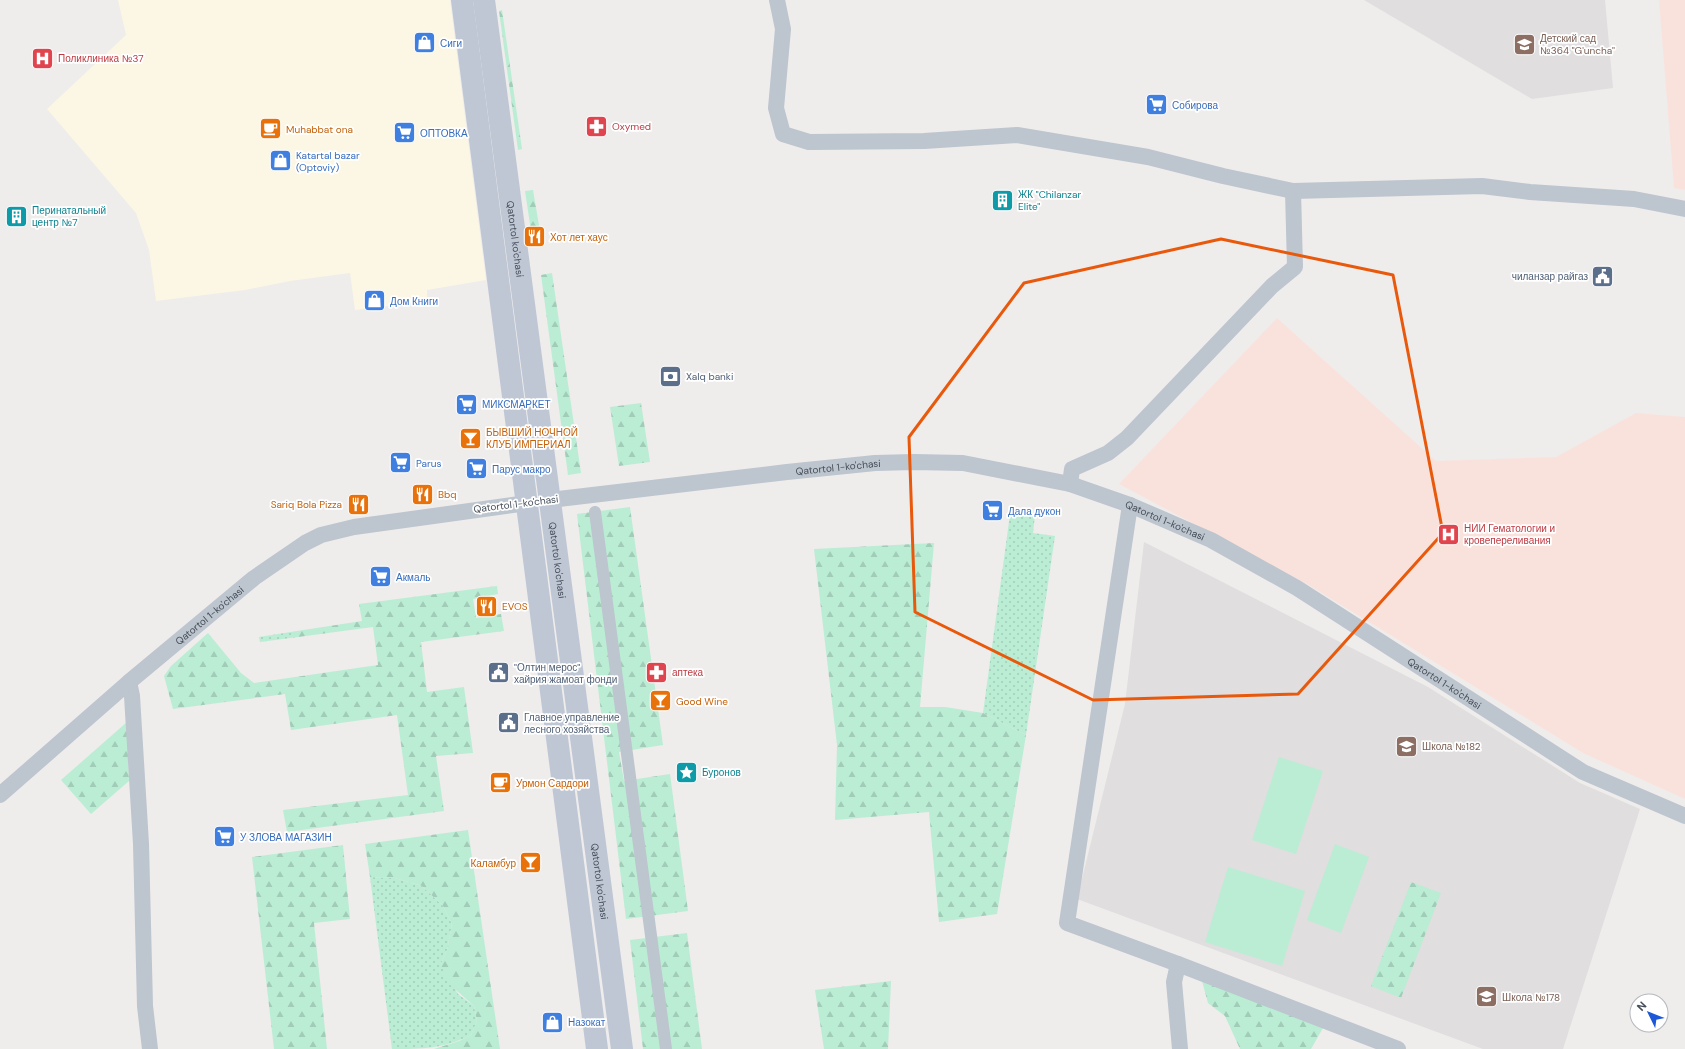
<svg xmlns="http://www.w3.org/2000/svg" width="1685" height="1049" viewBox="0 0 1685 1049" font-family="'DM Sans',sans-serif">
  <defs>
    <pattern id="grass-dots" width="8" height="8" patternUnits="userSpaceOnUse"><rect width="8" height="8" fill="#baedd4"/><path d="M2 2h.1M6 6h.1" fill="none" stroke="#a1cdb8" stroke-width="1.8" stroke-linecap="round"/></pattern>
    <pattern id="forest-firs" width="22" height="20" patternUnits="userSpaceOnUse"><rect width="22" height="20" fill="#baedd4"/><path d="M5 1l3.5 6h-7zM16 11l3.5 6h-7z" fill="#a1cdb8"/></pattern>
  </defs>
  <rect width="100%" height="100%" fill="#efecec"/>
  <path fill="#fbf7e4" d="M 118,0 L 450,0 L 486,280 L 427,290 L 427,301 L 355,310 L 350,273 L 290,281 L 245,290 L 156,301 L 149,250 L 136,213 L 47,109 L 126,35 Z"/>
  <path fill="#e0dede" d="M 1364,0 L 1605,0 L 1613,88 L 1532,99 Z
    M 1144,542 L 1428,687 L 1580,783 L 1640,809 L 1563,1049 L 1483,1049 L 1077,899 L 1125,704 Z"/>
  <path fill="#fae2dc" d="M 1659,0 L 1685,0 L 1685,190 L 1674,188 Z
    M 1277,318 L 1436,461 L 1556,457 L 1636,413 L 1685,417 L 1685,799 L 1583,753 L 1307,584 L 1119,484 Z"/>
  <path fill="url(#grass-dots)" d="M 1011,507 L 1035,515 L 1033,533 L 1055,536 L 1026,735 L 983,713 Z
    M 297,631 L 298,637 L 260,642 L 259,637 Z
    M 370,877 L 395,878 L 422,886 L 443,906 L 452,924 L 447,950 L 441,964 L 458,994 L 474,1006 L 477,1021 L 471,1035 C 443,1049 423,1049 392,1049 Z"/>
  <path fill="url(#forest-firs)" d="M 502,10 L 522,149 L 518,150 L 499,11 Z
    M 533,190 L 542,243 L 533,244 L 525,191 Z
    M 552,273 L 581,473 L 568,475 L 541,275 Z
    M 641,403 L 650,462 L 619,466 L 610,407 Z
    M 630,507 L 663,745 L 619,752 L 624,781 L 670,774 L 688,911 L 626,919 L 577,514 Z
    M 934,543 L 920,707 L 945,707 L 983,713 L 1026,735 L 997,914 L 939,922 L 929,812 L 835,820 L 837,745 L 814,549 Z
    M 497,586 L 498,594 L 473,599 L 476,618 L 501,614 L 504,631 L 421,642 L 427,692 L 464,687 L 473,753 L 436,756 L 444,811 L 287,832 L 283,810 L 408,795 L 397,715 L 291,730 L 285,694 L 173,709 L 164,676 L 171,666 L 208,633 L 241,673 L 254,683 L 378,665 L 373,627 L 298,637 L 297,631 L 362,621 L 359,604 Z
    M 127,722 L 129,781 L 91,814 L 61,780 Z
    M 468,830 L 500,1049 L 434,1049 L 459,1041 L 471,1035 L 477,1021 L 474,1006 L 447,982 L 441,964 L 447,950 L 452,924 L 443,906 L 422,886 L 395,878 L 370,877 L 365,844 Z
    M 343,845 L 350,919 L 314,923 L 327,1049 L 274,1049 L 252,857 Z
    M 1411,882 L 1441,893 L 1401,998 L 1371,986 Z
    M 687,933 L 702,1049 L 643,1049 L 630,940 Z
    M 891,981 L 888,1049 L 824,1049 L 815,990 Z
    M 1202,981 L 1323,1028 L 1311,1049 L 1240,1049 L 1225,1016 L 1208,1003 Z"/>
  <path fill="#baedd4" d="M 1279,757 L 1323,771 L 1296,854 L 1252,840 Z
    M 1335,844 L 1369,857 L 1341,933 L 1307,920 Z
    M 1228,867 L 1305,891 L 1282,966 L 1205,942 Z"/>
  <g fill="none" stroke-linecap="round" stroke-linejoin="round">
    <path stroke="#bdc5ce" stroke-width="12" d="M 595,512 L 666,1049"/>
    <g stroke="#bdc5ce" stroke-width="16">
      <path d="M 777,0 L 783,29 L 776,108 L 783,134 L 809,142 L 924,141 L 1017,135 L 1148,157 L 1223,176 L 1293,191 L 1482,186 L 1530,192 L 1634,199 L 1685,209"/>
      <path d="M 1070,484 L 1072,469 L 1108,453 L 1127,438 L 1272,286 L 1295,267 L 1293,191"/>
      <path id="s1" d="M 550,500 L 787,472 L 875,463 L 914,462 L 963,463 L 1070,484 L 1130,505 L 1211,540 L 1297,588 L 1583,772 L 1685,816"/>
      <path d="M 1130,505 L 1067,923 L 1178,964"/>
      <path d="M 129,682 L 132,696 L 141,844 L 145,1006 L 150,1049"/>
      <path id="s2" d="M 0,795 L 129,682 L 254,578 L 305,543 L 321,535 L 354,527 L 527,503"/>
      <path d="M 1180,1049 L 1174,982 L 1178,964 L 1398,1049"/>
    </g>
    <g stroke="#bfc7d5" stroke-width="22">
      <path d="M 462,0 L 597,1049"/>
      <path id="s3" d="M 484,0 L 622,1049"/>
    </g>
  </g>
  <path fill="none" stroke="#e8590c" stroke-width="3" stroke-linejoin="round" d="M 1221,239 L 1393,275 L 1443,533 L 1298,694 L 1093,700 L 915,612 L 909,437 L 1024,283 Z"/>
  <defs>
    <symbol id="shop-square" viewBox="-11 -11 22 22"><rect x="-9" y="-9" width="18" height="18" rx="4" fill="#3f7fe0" stroke="#fff"/><path d="M-5-2.5h2.3a2.7 3.5 0 0 1 5.4 0H5L5.5 6h-11ZM-1.5-2.5h3a1.5 2.3 0 0 0-3 0Z" fill="#fff"/></symbol>
    <symbol id="school-square" viewBox="-11 -11 22 22"><rect x="-9" y="-9" width="18" height="18" rx="4" fill="#8d6e63" stroke="#fff"/><path d="M0-5L7-2L0 1L-7-2ZM-4 1L0 2.5L4 1V4Q0 6-4 4Z" fill="#fff"/></symbol>
    <symbol id="hospital-square" viewBox="-11 -11 22 22"><rect x="-9" y="-9" width="18" height="18" rx="4" fill="#e0444e" stroke="#fff"/><path d="M-5-5h3v3.5h4V-5h3V5h-3V1.5h-4V5h-3Z" fill="#fff"/></symbol>
    <symbol id="supermarket-square" viewBox="-11 -11 22 22"><rect x="-9" y="-9" width="18" height="18" rx="4" fill="#3f7fe0" stroke="#fff"/><path d="M-6-5.5h2.5l.6 2H6L4.5 2H-2.5L-4.4-4H-6ZM-1.5 3.2a1.3 1.3 0 1 0 .1 0ZM3 3.2a1.3 1.3 0 1 0 .1 0Z" fill="#fff"/></symbol>
    <symbol id="pharmacy-square" viewBox="-11 -11 22 22"><rect x="-9" y="-9" width="18" height="18" rx="4" fill="#e0444e" stroke="#fff"/><path d="M-2-6h4v4h4v4h-4v4h-4v-4h-4v-4h4Z" fill="#fff"/></symbol>
    <symbol id="cafe-square" viewBox="-11 -11 22 22"><rect x="-9" y="-9" width="18" height="18" rx="4" fill="#e8710a" stroke="#fff"/><path d="M-5.5-4.5H6V0H3Q3 3.5 0 3.5H-2.5Q-5.5 3.5-5.5 0ZM3-3.2v2h1.7v-2ZM-6 4.5H4V6H-6Z" fill="#fff"/></symbol>
    <symbol id="building-square" viewBox="-11 -11 22 22"><rect x="-9" y="-9" width="18" height="18" rx="4" fill="#0f9aa8" stroke="#fff"/><path d="M-4-6H4V6H1V3H-1V6H-4ZM-2.5-4.3h1.7v1.8h-1.7ZM.8-4.3h1.7v1.8H.8ZM-2.5-1h1.7V.8h-1.7ZM.8-1h1.7V.8H.8Z" fill="#fff"/></symbol>
    <symbol id="restaurant-square" viewBox="-11 -11 22 22"><rect x="-9" y="-9" width="18" height="18" rx="4" fill="#e8710a" stroke="#fff"/><path d="M-5-6h1v4h1v-4h1v4h1v-4h1v5L-1.5 .5V6h-2V.5L-5-1ZM5-6V6H3V1.5H1.5Q1.5-4 5-6Z" fill="#fff"/></symbol>
    <symbol id="civic-square" viewBox="-11 -11 22 22"><rect x="-9" y="-9" width="18" height="18" rx="4" fill="#5c6f8a" stroke="#fff"/><path d="M-.6-6.5H3V-4.5H.6V-3L4-1V1h2V6H-6V1h2V-1L-.6-3ZM-1.2 2.5V6h2.4V2.5Z" fill="#fff"/></symbol>
    <symbol id="bank-square" viewBox="-11 -11 22 22"><rect x="-9" y="-9" width="18" height="18" rx="4" fill="#5c6f8a" stroke="#fff"/><path d="M-6-4H6V4H-6ZM0-2.3a2.3 2.3 0 1 0 0 4.6a2.3 2.3 0 1 0 0-4.6Z" fill="#fff"/></symbol>
    <symbol id="bar-square" viewBox="-11 -11 22 22"><rect x="-9" y="-9" width="18" height="18" rx="4" fill="#e8710a" stroke="#fff"/><path d="M-6-5H6L.8 .8V4.5H3.5V6h-7V4.5H-.8V.8Z" fill="#fff"/></symbol>
    <symbol id="sight-square" viewBox="-11 -11 22 22"><rect x="-9" y="-9" width="18" height="18" rx="4" fill="#0f9aa8" stroke="#fff"/><path d="M0-6L1.8-2.2L6-1.7L2.9 1.2L3.7 5.4L0 3.3L-3.7 5.4L-2.9 1.2L-6-1.7L-1.8-2.2Z" fill="#fff"/></symbol>
  </defs>
  <g fill-rule="evenodd">
    <use href="#shop-square" x="412" y="30" width="25" height="25"/>
    <use href="#school-square" x="1512" y="32" width="25" height="25"/>
    <use href="#hospital-square" x="30" y="46" width="25" height="25"/>
    <use href="#supermarket-square" x="1144" y="92" width="25" height="25"/>
    <use href="#pharmacy-square" x="584" y="114" width="25" height="25"/>
    <use href="#cafe-square" x="258" y="116" width="25" height="25"/>
    <use href="#supermarket-square" x="392" y="120" width="25" height="25"/>
    <use href="#shop-square" x="268" y="148" width="25" height="25"/>
    <use href="#building-square" x="990" y="188" width="25" height="25"/>
    <use href="#building-square" x="4" y="204" width="25" height="25"/>
    <use href="#restaurant-square" x="522" y="224" width="25" height="25"/>
    <use href="#civic-square" x="1590" y="264" width="25" height="25"/>
    <use href="#shop-square" x="362" y="288" width="25" height="25"/>
    <use href="#bank-square" x="658" y="364" width="25" height="25"/>
    <use href="#supermarket-square" x="454" y="392" width="25" height="25"/>
    <use href="#bar-square" x="458" y="426" width="25" height="25"/>
    <use href="#supermarket-square" x="388" y="450" width="25" height="25"/>
    <use href="#supermarket-square" x="464" y="456" width="25" height="25"/>
    <use href="#restaurant-square" x="410" y="482" width="25" height="25"/>
    <use href="#restaurant-square" x="346" y="492" width="25" height="25"/>
    <use href="#supermarket-square" x="980" y="498" width="25" height="25"/>
    <use href="#hospital-square" x="1436" y="522" width="25" height="25"/>
    <use href="#supermarket-square" x="368" y="564" width="25" height="25"/>
    <use href="#restaurant-square" x="474" y="594" width="25" height="25"/>
    <use href="#pharmacy-square" x="644" y="660" width="25" height="25"/>
    <use href="#civic-square" x="486" y="660" width="25" height="25"/>
    <use href="#bar-square" x="648" y="688" width="25" height="25"/>
    <use href="#civic-square" x="496" y="710" width="25" height="25"/>
    <use href="#school-square" x="1394" y="734" width="25" height="25"/>
    <use href="#sight-square" x="674" y="760" width="25" height="25"/>
    <use href="#cafe-square" x="488" y="770" width="25" height="25"/>
    <use href="#supermarket-square" x="212" y="824" width="25" height="25"/>
    <use href="#bar-square" x="518" y="850" width="25" height="25"/>
    <use href="#school-square" x="1474" y="984" width="25" height="25"/>
    <use href="#shop-square" x="540" y="1010" width="25" height="25"/>
  </g>
  <g text-anchor="middle" dominant-baseline="central" stroke-width="3.5" stroke-linejoin="round" paint-order="stroke">
    <g font-size="10" fill="#785e54" stroke="#fff" text-anchor="start">
      <text x="1540" y="38">Детский сад<tspan x="1540" dy="12">№364 "G'uncha"</tspan></text>
      <text x="1422" y="746">Школа №182</text>
      <text x="1502" y="997">Школа №178</text>
    </g>
    <g font-size="10" fill="#366cbe" stroke="#fff" text-anchor="start">
      <text x="440" y="43">Сиги</text>
      <text x="1172" y="105">Собирова</text>
      <text x="420" y="133">ОПТОВКА</text>
      <text x="296" y="155">Katartal bazar<tspan x="296" dy="12">(Optoviy)</tspan></text>
      <text x="390" y="301">Дом Книги</text>
      <text x="482" y="404">МИКСМАРКЕТ</text>
      <text x="416" y="463">Parus</text>
      <text x="492" y="469">Парус макро</text>
      <text x="1008" y="511">Дала дукон</text>
      <text x="396" y="577">Акмаль</text>
      <text x="240" y="837">У ЗЛОВА МАГАЗИН</text>
      <text x="568" y="1022">Назокат</text>
    </g>
    <g font-size="10" fill="#be3a42" stroke="#fff" text-anchor="start">
      <text x="58" y="58">Поликлиника №37</text>
      <text x="612" y="126">Oxymed</text>
      <text x="1464" y="528">НИИ Гематологии и<tspan x="1464" dy="12">кровепереливания</tspan></text>
      <text x="672" y="672">аптека</text>
    </g>
    <g font-size="10" fill="#c56008" stroke="#fff" text-anchor="start">
      <text x="286" y="129">Muhabbat ona</text>
      <text x="550" y="237">Хот лет хаус</text>
      <text x="486" y="432">БЫВШИЙ НОЧНОЙ<tspan x="486" dy="12">КЛУБ ИМПЕРИАЛ</tspan></text>
      <text x="438" y="494">Bbq</text>
      <text x="342" y="504" text-anchor="end">Sariq Bola Pizza</text>
      <text x="502" y="606">EVOS</text>
      <text x="676" y="701">Good Wine</text>
      <text x="516" y="783">Урмон Сардори</text>
      <text x="516" y="863" text-anchor="end">Каламбур</text>
    </g>
    <g font-size="10" fill="#0d838f" stroke="#fff" text-anchor="start">
      <text x="1018" y="194">ЖК "Chilanzar<tspan x="1018" dy="12">Elite"</tspan></text>
      <text x="32" y="210">Перинатальный<tspan x="32" dy="12">центр №7</tspan></text>
      <text x="702" y="772">Буронов</text>
    </g>
    <g font-size="10" fill="#454d59" stroke="#fff">
      <text stroke="none"><textPath href="#s3" startOffset="241">Qatortol ko'chasi</textPath></text>
      <text stroke="none"><textPath href="#s1" startOffset="290">Qatortol 1-ko'chasi</textPath></text>
      <text transform="translate(516 504) rotate(-7)">Qatortol 1-ko'chasi</text>
      <text stroke="none"><textPath href="#s1" startOffset="626">Qatortol 1-ko'chasi</textPath></text>
      <text stroke="none"><textPath href="#s3" startOffset="565">Qatortol ko'chasi</textPath></text>
      <text stroke="none"><textPath href="#s2" startOffset="276">Qatortol 1-ko'chasi</textPath></text>
      <text stroke="none"><textPath href="#s1" startOffset="950">Qatortol 1-ko'chasi</textPath></text>
      <text stroke="none"><textPath href="#s3" startOffset="889">Qatortol ko'chasi</textPath></text>
    </g>
    <g font-size="10" fill="#4e5e75" stroke="#fff" text-anchor="start">
      <text x="1588" y="276" text-anchor="end">чиланзар райгаз</text>
      <text x="686" y="376">Xalq banki</text>
      <text x="514" y="667">"Олтин мерос"<tspan x="514" dy="12">хайрия жамоат фонди</tspan></text>
      <text x="524" y="717">Главное управление<tspan x="524" dy="12">лесного хозяйства</tspan></text>
    </g>
  </g>
  <g transform="translate(1649 1013) rotate(313)"><circle r="19" fill="#ffffff" stroke="#b5b8bd"/>
  <path d="M0-3L7 15L0 10L-7 15Z" fill="#1d58d8"/>
  <text y="-6" font-size="11" font-weight="bold" text-anchor="middle" fill="#454d59">N</text>
  </g>
</svg>
